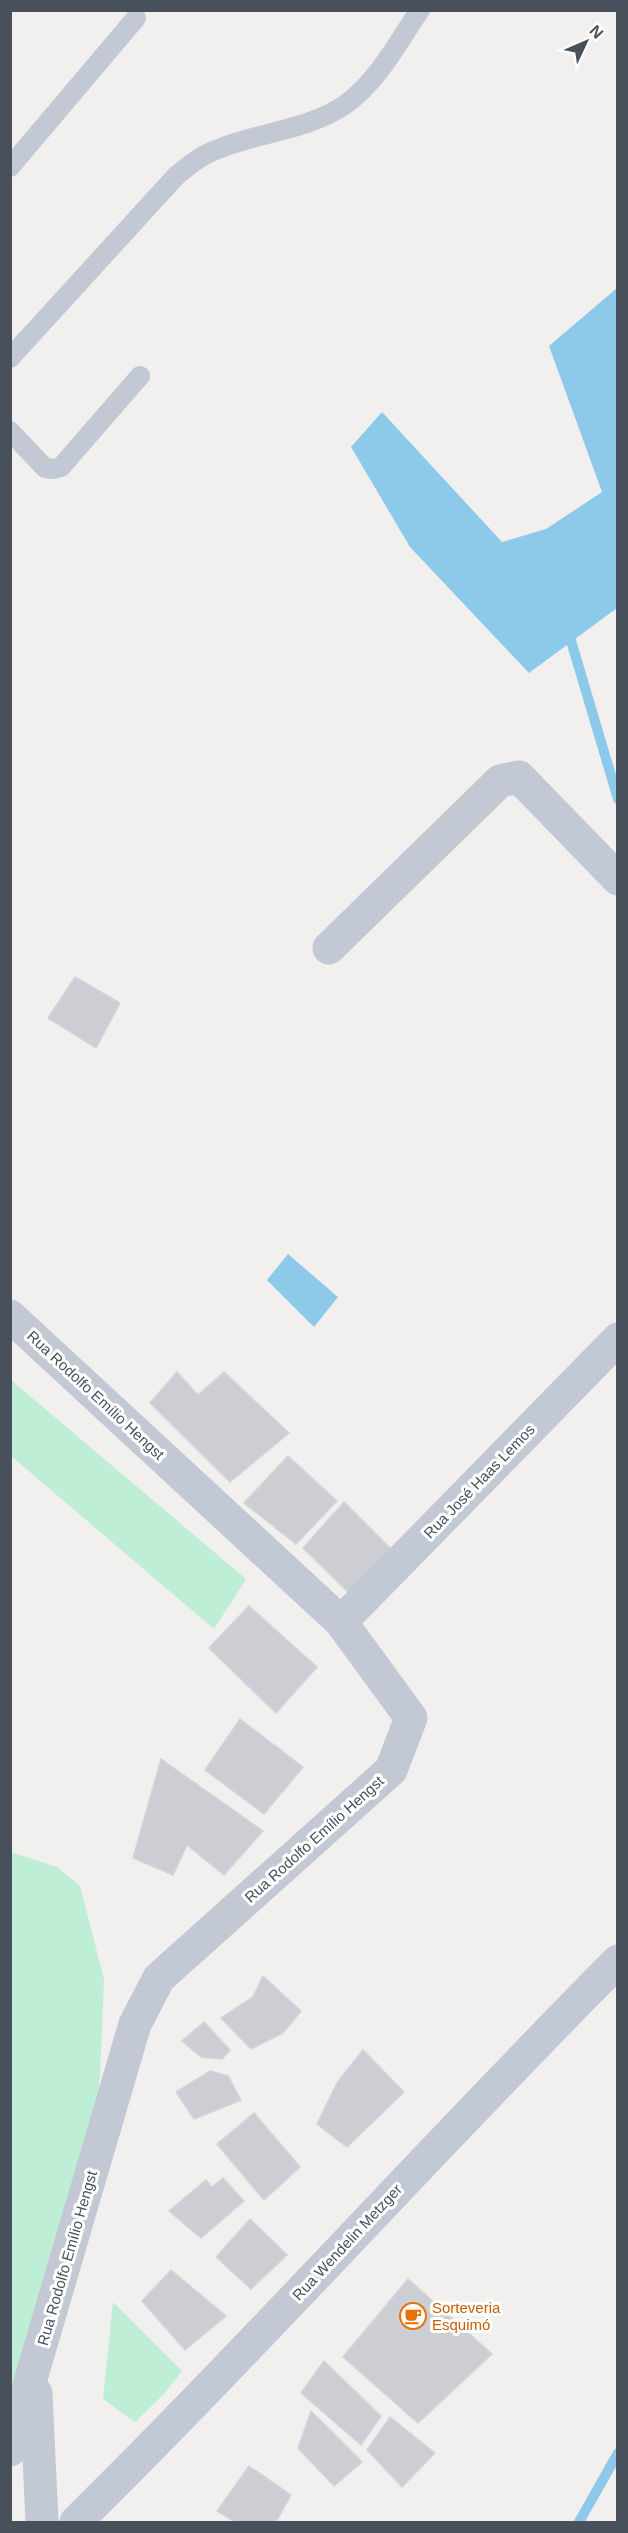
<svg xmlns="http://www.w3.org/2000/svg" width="628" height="2533" viewBox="0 0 628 2533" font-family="Arial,sans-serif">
  <rect width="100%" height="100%" fill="#f2efef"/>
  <path fill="#bfeed7" d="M 11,1380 L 246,1579 L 214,1629 L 11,1456 Z
    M 11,1852 L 57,1867 L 80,1886 L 104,1979 L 100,2077 L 89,2167 L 11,2442 Z
    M 113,2302 L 182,2371 L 164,2394 L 135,2422 L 103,2399 Z"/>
  <path fill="#8dcaea" d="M 617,288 L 617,608 L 529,673 L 410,547 L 351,447 L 382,412 L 502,542 L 546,529 L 602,492 L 549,346 Z
    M 288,1254 L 338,1297 L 314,1327 L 267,1280 Z"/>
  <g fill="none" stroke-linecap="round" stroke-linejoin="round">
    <path stroke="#8dcaea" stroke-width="10" d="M 570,630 L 569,634 L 618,799
      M 579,2522 L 618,2453"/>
  </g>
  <path fill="#ccced4" stroke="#d3d4db" stroke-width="1.5" d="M 75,977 L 120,1003 L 96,1048 L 48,1018 Z
    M 177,1372 L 198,1395 L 224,1372 L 289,1433 L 230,1482 L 150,1403 Z
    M 288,1456 L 337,1501 L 296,1544 L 244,1503 Z
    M 344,1502 L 396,1554 L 352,1596 L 303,1548 Z
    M 249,1606 L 317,1667 L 276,1713 L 209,1648 Z
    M 240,1719 L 303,1767 L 264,1814 L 205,1770 Z
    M 161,1759 L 263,1831 L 224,1875 L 187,1845 L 173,1875 L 133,1858 Z
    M 263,1976 L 301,2011 L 283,2033 L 251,2049 L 221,2018 L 253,1997 Z
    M 204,2022 L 230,2050 L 222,2059 L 201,2057 L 182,2041 Z
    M 363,2050 L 404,2092 L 347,2147 L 317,2124 L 337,2083 Z
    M 210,2071 L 228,2076 L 241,2100 L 194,2119 L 176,2092 Z
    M 254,2113 L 300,2167 L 264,2200 L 217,2144 Z
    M 223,2178 L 244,2201 L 201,2238 L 169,2211 L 206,2180 L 212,2187 Z
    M 250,2219 L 287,2255 L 251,2289 L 216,2257 Z
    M 171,2270 L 226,2316 L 185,2350 L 142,2301 Z
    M 408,2279 L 492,2354 L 418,2423 L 343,2357 Z
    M 324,2361 L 381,2416 L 361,2445 L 301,2393 Z
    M 311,2411 L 362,2462 L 334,2486 L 298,2448 Z
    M 390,2417 L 435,2453 L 402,2487 L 367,2450 Z
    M 249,2466 L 291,2495 L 276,2522 L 235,2522 L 217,2511 Z"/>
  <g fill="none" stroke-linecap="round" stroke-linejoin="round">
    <path stroke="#c3c9d4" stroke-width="20" d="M 10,167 L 136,18
      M 10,358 L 177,175 C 185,169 194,161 203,156 C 246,133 307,132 346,104 C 378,81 398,42 420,10
      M 10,431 L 45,468 L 54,469 L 61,467 L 140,376"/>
    <path stroke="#c3c9d4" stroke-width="33" d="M 329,948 L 500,781 L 519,777 L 618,879
      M 10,1316 L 341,1622 L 411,1718 L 391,1770 L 159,1978 L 135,2024 L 10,2450
      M 341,1622 L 618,1339
      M 36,2393 L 42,2522"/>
    <path stroke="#c3c9d4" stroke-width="33" d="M 76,2522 C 261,2339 434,2146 618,1961"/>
  </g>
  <defs>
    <symbol id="cafe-ring" viewBox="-11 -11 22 22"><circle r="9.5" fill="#fff" stroke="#e8710a" stroke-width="1.5"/><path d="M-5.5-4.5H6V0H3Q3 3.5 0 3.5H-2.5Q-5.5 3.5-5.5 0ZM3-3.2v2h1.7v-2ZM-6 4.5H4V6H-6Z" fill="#e8710a"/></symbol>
  </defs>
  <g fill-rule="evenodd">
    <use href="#cafe-ring" x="398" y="2301" width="30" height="30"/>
  </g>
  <g text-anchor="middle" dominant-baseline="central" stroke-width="6" stroke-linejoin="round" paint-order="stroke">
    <g font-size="15" fill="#48505c" stroke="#fff">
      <text transform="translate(96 1395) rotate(43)">Rua Rodolfo Emílio Hengst</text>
      <text transform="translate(479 1481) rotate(-46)">Rua José Haas Lemos</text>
      <text transform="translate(314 1839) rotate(-42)">Rua Rodolfo Emílio Hengst</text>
      <text transform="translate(347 2242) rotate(-47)">Rua Wendelin Metzger</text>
      <text transform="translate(67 2258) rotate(-74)">Rua Rodolfo Emílio Hengst</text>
    </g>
    <g font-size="15" fill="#c56008" stroke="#fff" text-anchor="start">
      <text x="432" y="2307">Sorteveria<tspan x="432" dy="17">Esquimó</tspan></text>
    </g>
  </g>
  <rect width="628" height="2533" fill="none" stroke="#48505c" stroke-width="24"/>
  <g transform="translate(586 42) rotate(46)" stroke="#ffffff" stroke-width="4.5" paint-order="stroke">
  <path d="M0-4.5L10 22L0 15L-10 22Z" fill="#48505c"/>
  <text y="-9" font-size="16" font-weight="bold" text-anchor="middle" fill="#48505c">N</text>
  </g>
</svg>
